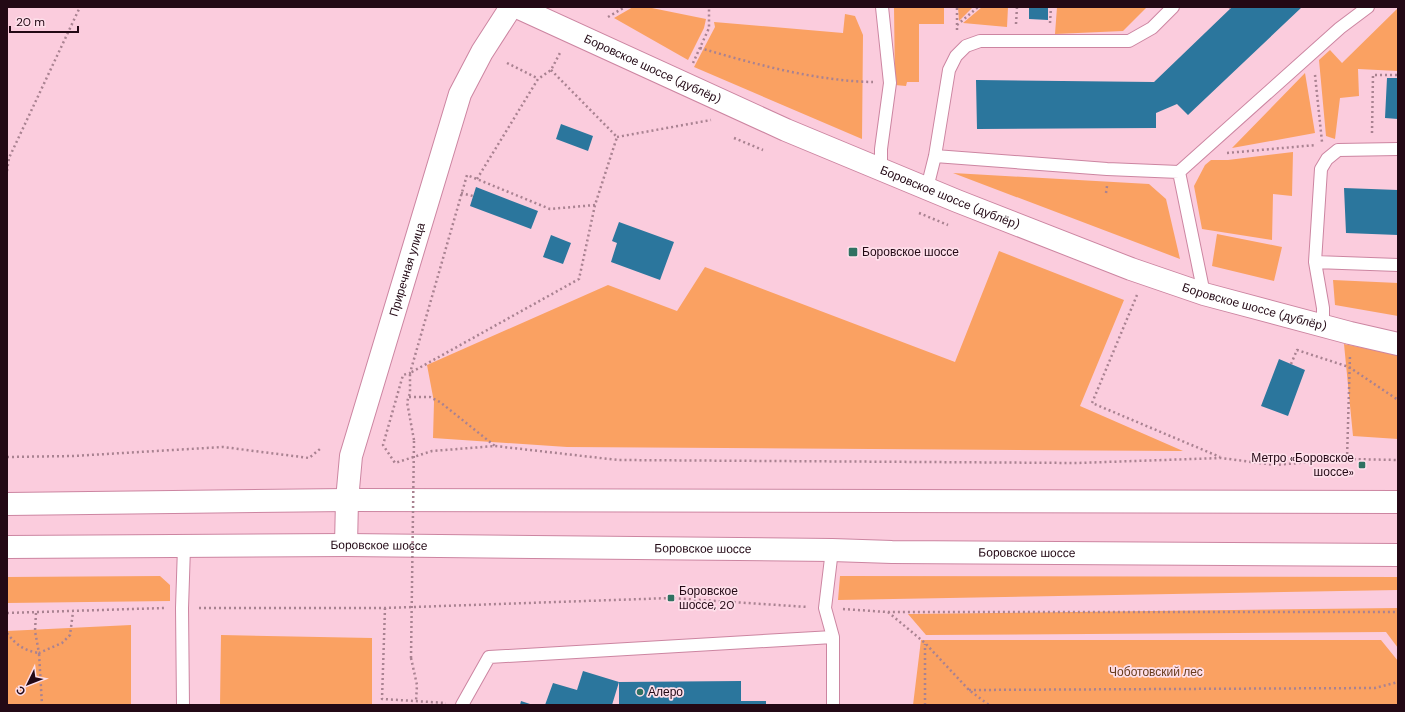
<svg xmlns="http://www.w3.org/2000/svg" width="1405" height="712" viewBox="0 0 1405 712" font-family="'DM Sans',sans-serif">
  <rect width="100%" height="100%" fill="#fbccdd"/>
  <path fill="#faa162" d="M 633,7 L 647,7 L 706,19 L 704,28 L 688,60 L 614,18 Z
    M 894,7 L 944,7 L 944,24 L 919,24 L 919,82 L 907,82 L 906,86 L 895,85 Z
    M 958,7 L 973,7 L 959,21 Z
    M 982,7 L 1008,7 L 1007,27 L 963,23 Z
    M 1057,7 L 1147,7 L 1123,31 L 1055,34 Z
    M 1398,8 L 1398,71 L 1358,69 L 1359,96 L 1340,98 L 1335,139 L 1326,136 L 1319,60 L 1330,50 L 1342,63 Z
    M 845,14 L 855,16 L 863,35 L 862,139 L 694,67 L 715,27 L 714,22 L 843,33 Z
    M 1305,73 L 1315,133 L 1232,148 Z
    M 1293,152 L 1292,196 L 1273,194 L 1272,240 L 1202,229 L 1194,186 L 1205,165 L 1211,160 L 1228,160 Z
    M 953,173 L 1149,184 L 1166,199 L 1180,259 Z
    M 1217,234 L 1282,247 L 1274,281 L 1212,266 Z
    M 999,251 L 1124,300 L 1080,406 L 1183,451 L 567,447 L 433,438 L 434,402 L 427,365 L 608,285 L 677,311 L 705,267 L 955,362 Z
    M 1333,280 L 1398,283 L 1398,316 L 1335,305 Z
    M 1344,344 L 1398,355 L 1398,439 L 1353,436 Z
    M 160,576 L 170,585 L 170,601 L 7,603 L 7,577 Z
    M 840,576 L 1398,577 L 1398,590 L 838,600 Z
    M 1398,608 L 1398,648 L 1386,632 L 926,635 L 908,614 Z
    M 131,625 L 131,705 L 7,705 L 7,631 Z
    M 221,635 L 372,638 L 372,705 L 220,705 Z
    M 921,640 L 1381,640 L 1398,661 L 1398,705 L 913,705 Z"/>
  <path fill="#2b769d" d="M 1029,7 L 1048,7 L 1048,20 L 1029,19 Z
    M 1232,7 L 1302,7 L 1188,115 L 1177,104 L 1156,113 L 1156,128 L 977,129 L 976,80 L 1154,82 Z
    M 1387,78 L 1398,78 L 1398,119 L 1385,118 Z
    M 561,124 L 593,136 L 588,151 L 556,139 Z
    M 476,187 L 538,211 L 531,229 L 470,206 Z
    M 1344,188 L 1398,190 L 1398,235 L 1346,233 Z
    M 619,222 L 674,242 L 660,280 L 611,262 L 617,243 L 612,241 Z
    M 551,235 L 571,243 L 563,264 L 543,257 Z
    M 1279,359 L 1305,370 L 1288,416 L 1261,406 Z
    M 583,671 L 619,682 L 612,705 L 545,705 L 553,683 L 577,690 Z
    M 741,681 L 741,701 L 766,701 L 766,705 L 619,705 L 619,682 Z
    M 521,701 L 533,705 L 520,705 Z"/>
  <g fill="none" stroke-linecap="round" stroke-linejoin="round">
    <defs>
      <path id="lane" d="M 935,156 L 1107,169 L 1179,172 L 1340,28 L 1368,7
        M 881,170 L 881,149 L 890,83 L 882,7
        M 1179,172 L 1204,294
        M 927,188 L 935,156 L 949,70 L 956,56 L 966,46 L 980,41 L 1129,41 L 1152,28 L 1173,7
        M 1315,262 L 1398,265
        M 1323,326 L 1323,308 L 1315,262 L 1321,169 L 1327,159 L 1338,150 L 1398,149
        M 832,550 L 825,608 L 833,637 L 833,705
        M 183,705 L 182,608 L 184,547
        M 462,705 L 489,657 L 833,637"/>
      <g id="street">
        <path id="s1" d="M 517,7 L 786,130 L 957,201 L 1131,269 L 1204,294 L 1350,333 L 1398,344"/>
      </g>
      <g id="secondary">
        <path id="s2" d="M 346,545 L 347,500 L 351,456 L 460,94 L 482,52 L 511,7"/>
      </g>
      <g id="primary">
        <path d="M 7,504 L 347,500 L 1398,502"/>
        <path id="s3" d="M 7,547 L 346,545 L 832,550 L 892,552 L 1398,555"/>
      </g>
    </defs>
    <use href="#lane" stroke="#cc85a1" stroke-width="14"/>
    <use href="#street" stroke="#cc85a1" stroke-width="24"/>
    <use href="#secondary" stroke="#cc85a1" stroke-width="24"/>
    <use href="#primary" stroke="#cc85a1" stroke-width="24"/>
    <path stroke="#a98291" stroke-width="2.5" stroke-dasharray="2 3" stroke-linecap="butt" d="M 1229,7 L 1231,8
      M 608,17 L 625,7
      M 1050,23 L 1051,7
      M 1016,24 L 1017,7
      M 957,25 L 978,7
      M 957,30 L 957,7
      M 700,48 C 754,64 816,81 873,82
      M 507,63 L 537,78
      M 693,63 L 709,28 L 709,7
      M 551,70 L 617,137
      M 1315,75 L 1322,142
      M 1372,133 L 1373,75 L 1398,75
      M 617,137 L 711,120
      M 734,138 L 763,150
      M 1227,153 L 1316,145
      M 7,171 L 9,158 L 80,7
      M 477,179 L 538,79 L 551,70 L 561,51
      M 461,193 L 473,196
      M 1106,193 L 1107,186
      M 595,205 L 550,209 L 467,175 L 410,373 L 403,375 L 383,445 L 395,463 L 432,451 L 495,446 L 618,460 L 1077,463 L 1221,458 L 1275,465 L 1347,459 L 1398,460
      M 919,213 L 948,225
      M 1137,295 L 1092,403 L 1220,457
      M 1291,364 L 1297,350 L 1349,367 L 1398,400
      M 409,397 L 430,397 L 440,402 L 495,446
      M 414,440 L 407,402 L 410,393 L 410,373 L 579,279 L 595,205 L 617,137
      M 7,457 L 73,456 L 223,447 L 309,458 L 320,449
      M 1347,459 L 1350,355
      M 199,608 L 385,608 L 671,598 L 808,607
      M 385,608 L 382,699 L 446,703
      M 843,609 L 887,612 L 1398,612
      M 888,612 L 925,643 L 969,690 L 989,705
      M 7,613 L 164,608
      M 36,613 L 35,631 L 39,653 L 62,643 L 70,635 L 73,612
      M 7,633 C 16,645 25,651 39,653 L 42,705
      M 411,658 L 417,685 L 416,701
      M 969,690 L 1375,688 L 1398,682
      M 925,705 L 925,644"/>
    <use href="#lane" stroke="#fff" stroke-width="12"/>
    <use href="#street" stroke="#fff" stroke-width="22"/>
    <use href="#secondary" stroke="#fff" stroke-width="22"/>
    <use href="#primary" stroke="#fff" stroke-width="22"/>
    <path stroke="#a98291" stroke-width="2.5" stroke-dasharray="2 3" stroke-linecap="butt" d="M 411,658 L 414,440"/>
  </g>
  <g fill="#2f7161" stroke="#fedfea" stroke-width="1.5">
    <rect x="848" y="247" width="10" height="10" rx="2"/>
    <rect x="1358" y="461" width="8" height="8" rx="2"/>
    <rect x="667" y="594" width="8" height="8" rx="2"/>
    <circle cx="640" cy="692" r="4"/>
  </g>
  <g text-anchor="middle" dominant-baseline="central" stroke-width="3.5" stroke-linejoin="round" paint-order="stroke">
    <g font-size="12" fill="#230915" stroke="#fedfea">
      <text stroke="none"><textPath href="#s1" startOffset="149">Боровское шоссе (дублёр)</textPath></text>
      <text stroke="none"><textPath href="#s1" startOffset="473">Боровское шоссе (дублёр)</textPath></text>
      <text stroke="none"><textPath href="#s2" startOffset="284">Приречная улица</textPath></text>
      <text stroke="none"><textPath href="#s1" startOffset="797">Боровское шоссе (дублёр)</textPath></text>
      <text stroke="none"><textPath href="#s3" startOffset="372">Боровское шоссе</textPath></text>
      <text stroke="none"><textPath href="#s3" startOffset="696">Боровское шоссе</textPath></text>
      <text stroke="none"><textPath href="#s3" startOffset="1020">Боровское шоссе</textPath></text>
    </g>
    <g font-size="12" fill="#230915" stroke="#fedfea" text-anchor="start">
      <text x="862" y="252">Боровское шоссе</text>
      <text x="1354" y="458" text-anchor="end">Метро «Боровское<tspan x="1354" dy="14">шоссе»</tspan></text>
      <text x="679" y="591">Боровское<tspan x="679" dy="14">шоссе, 20</tspan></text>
      <text x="648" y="692">Алеро</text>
    </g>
    <g font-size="12" fill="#683c1d" stroke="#fedfea">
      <text x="1156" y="672">Чоботовский лес</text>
    </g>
  </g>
  <rect width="1405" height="712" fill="none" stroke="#230915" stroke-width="16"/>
  <g transform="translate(28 684) rotate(227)" stroke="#fedfea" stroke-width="3" paint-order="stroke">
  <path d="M0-3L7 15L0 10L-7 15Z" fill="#230915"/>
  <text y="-6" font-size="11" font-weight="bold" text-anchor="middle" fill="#230915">С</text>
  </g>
  <path d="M10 26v6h68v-6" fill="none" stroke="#230915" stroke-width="2"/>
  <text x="16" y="26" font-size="12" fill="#230915" stroke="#fedfea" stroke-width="3" paint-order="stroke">20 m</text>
</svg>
